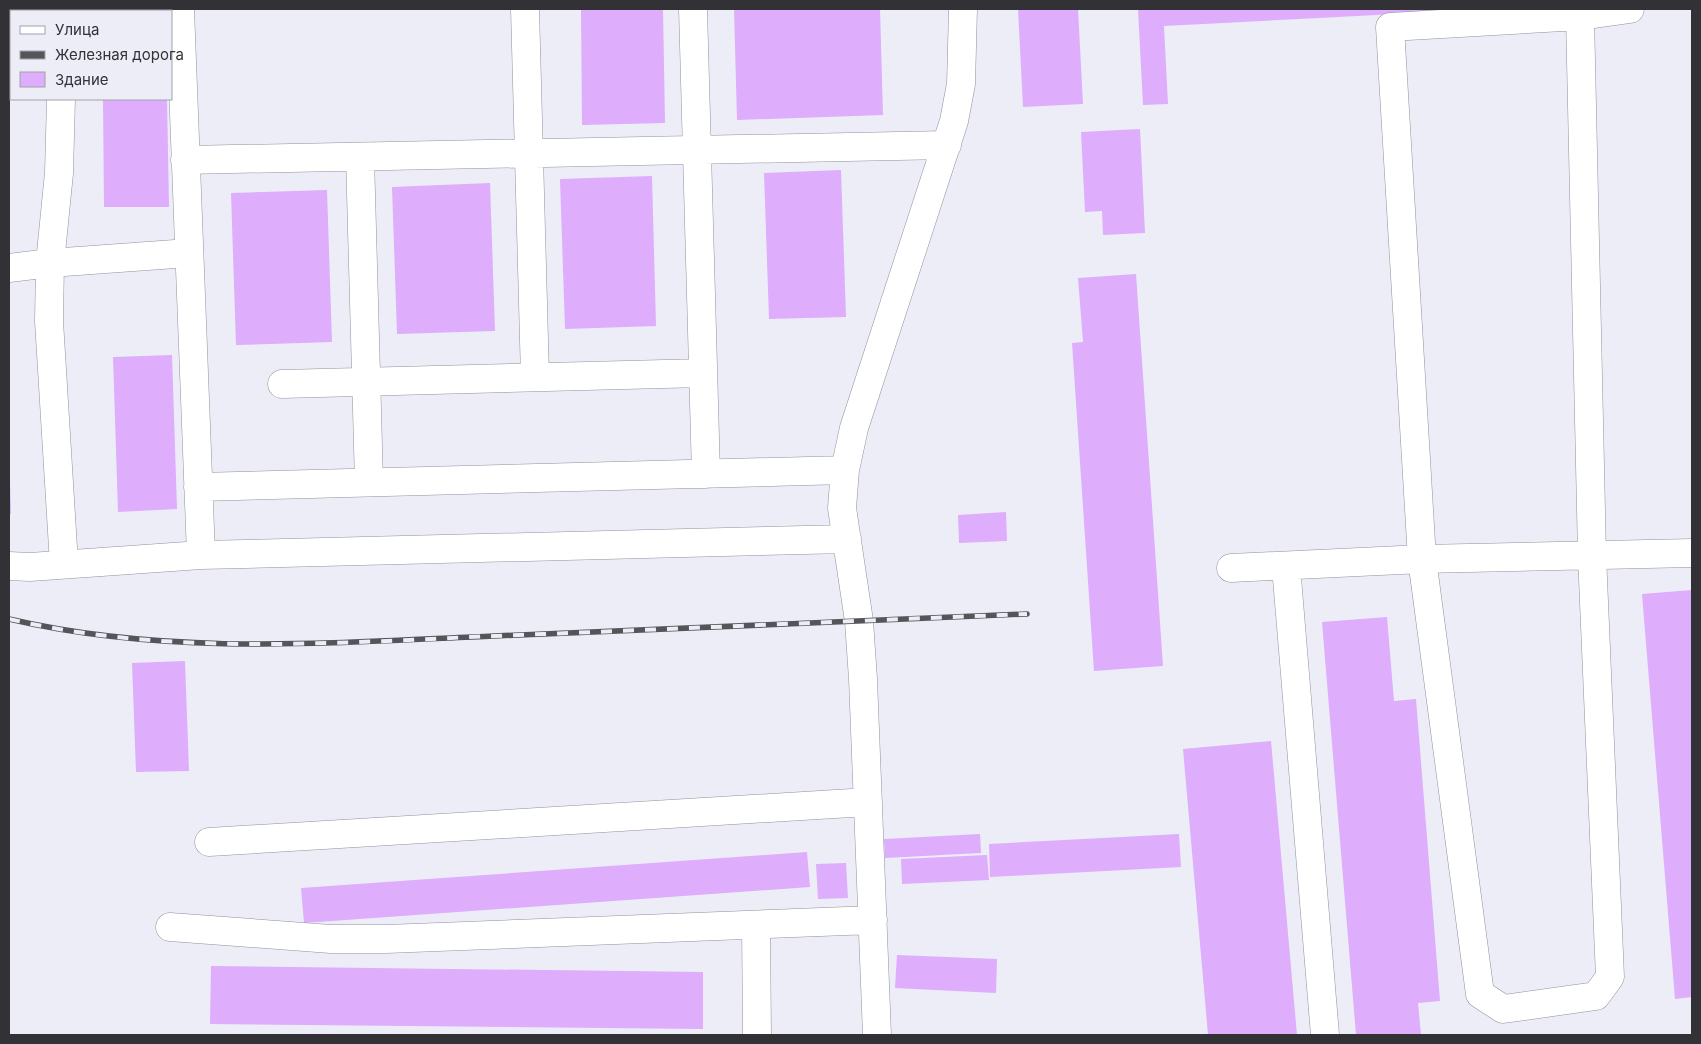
<svg xmlns="http://www.w3.org/2000/svg" width="1701" height="1044" viewBox="0 0 1701 1044" font-family="Inter,sans-serif">
  <rect width="100%" height="100%" fill="#ededf8"/>
  <path fill="#deadfc" d="M 9,9 L 47,9 L 48,11 L 11,11 L 11,23 L 9,23 Z
    M 101,9 L 166,9 L 166,11 L 101,11 Z
    M 581,9 L 663,9 L 665,123 L 582,125 Z
    M 734,9 L 880,9 L 883,115 L 737,120 Z
    M 1018,9 L 1078,9 L 1083,104 L 1023,107 Z
    M 1138,9 L 1473,9 L 1473,10 L 1164,26 L 1168,104 L 1143,105 Z
    M 103,99 L 167,99 L 169,207 L 104,207 Z
    M 1140,129 L 1145,233 L 1103,235 L 1102,211 L 1085,212 L 1081,132 Z
    M 841,170 L 846,317 L 769,319 L 764,173 Z
    M 652,176 L 656,326 L 565,329 L 560,179 Z
    M 490,183 L 495,331 L 397,334 L 392,187 Z
    M 327,190 L 332,342 L 236,345 L 231,193 Z
    M 1136,274 L 1163,666 L 1094,671 L 1072,343 L 1083,342 L 1078,278 Z
    M 172,355 L 177,509 L 118,512 L 113,357 Z
    M 9,481 L 10,481 L 11,514 L 9,514 Z
    M 1006,512 L 1007,541 L 959,543 L 958,515 Z
    M 1692,590 L 1692,997 L 1675,999 L 1642,594 Z
    M 1387,617 L 1394,701 L 1416,699 L 1440,1001 L 1418,1003 L 1421,1035 L 1356,1035 L 1322,622 Z
    M 185,661 L 189,771 L 136,772 L 132,663 Z
    M 1271,741 L 1297,1035 L 1208,1035 L 1183,749 Z
    M 980,834 L 981,853 L 885,858 L 884,839 Z
    M 1179,834 L 1181,867 L 990,877 L 989,844 Z
    M 807,852 L 810,887 L 304,923 L 301,888 Z
    M 987,855 L 989,880 L 902,884 L 901,859 Z
    M 846,863 L 848,898 L 818,899 L 816,864 Z
    M 897,955 L 997,959 L 996,993 L 895,988 Z
    M 211,966 L 703,972 L 703,1029 L 210,1024 Z"/>
  <g fill="none" stroke-linecap="round" stroke-linejoin="round">
    <defs>
      <path id="minor" d="M 180,9 L 201,555 L 847,539
        M 525,9 L 535,377
        M 693,9 L 706,474
        M 62,11 L 62,9
        M 1580,16 L 1390,27 L 1422,559 L 1480,994 L 1503,1009 L 1596,996 L 1610,977 L 1592,555 L 1580,16 L 1630,9
        M 9,81 L 11,80
        M 61,99 L 59,173 L 50,263 L 49,321 L 64,564
        M 360,157 L 369,482
        M 185,160 L 947,145
        M 9,268 L 50,263 L 189,253
        M 282,384 L 703,373
        M 198,487 L 845,470
        M 9,566 L 30,567 L 201,555
        M 1286,566 L 1325,1035
        M 1231,568 L 1422,559 L 1692,553
        M 209,842 L 868,802
        M 756,925 L 757,1035
        M 170,927 L 331,939 L 386,939 L 873,920
        M 877,1035 L 863,679 L 859,621 L 842,508 L 845,470 L 854,428 L 954,121 L 961,84 L 963,9"/>
    </defs>
    <use href="#minor" stroke="#91919b" stroke-width="29"/>
    <use href="#minor" stroke="#fff" stroke-width="28"/>
    <defs>
      <path id="rail" d="M 9,619 C 168,656 332,643 494,636 C 672,629 850,621 1027,614"/>
    </defs>
    <use href="#rail" stroke="#545459" stroke-width="5.5"/>
    <use href="#rail" stroke="#ededf8" stroke-width="4" stroke-dasharray="11" stroke-linecap="butt"/>
  </g>
  <rect width="1701" height="1044" fill="none" stroke="#323236" stroke-width="20"/>
  <rect x="10" y="10" width="162" height="90" fill="#ededf8" stroke="#a2a2aa"/>
  <rect x="20" y="26" width="25" height="8" fill="#ffffff" stroke="#a2a2aa"/>
  <text x="55" y="35" font-size="15" fill="#323236">Улица</text>
  <rect x="20" y="51" width="25" height="8" fill="#545459" stroke="#a2a2aa"/>
  <text x="55" y="60" font-size="15" fill="#323236">Железная дорога</text>
  <rect x="20" y="72" width="25" height="15" fill="#deadfc" stroke="#a2a2aa"/>
  <text x="55" y="85" font-size="15" fill="#323236">Здание</text>
</svg>
